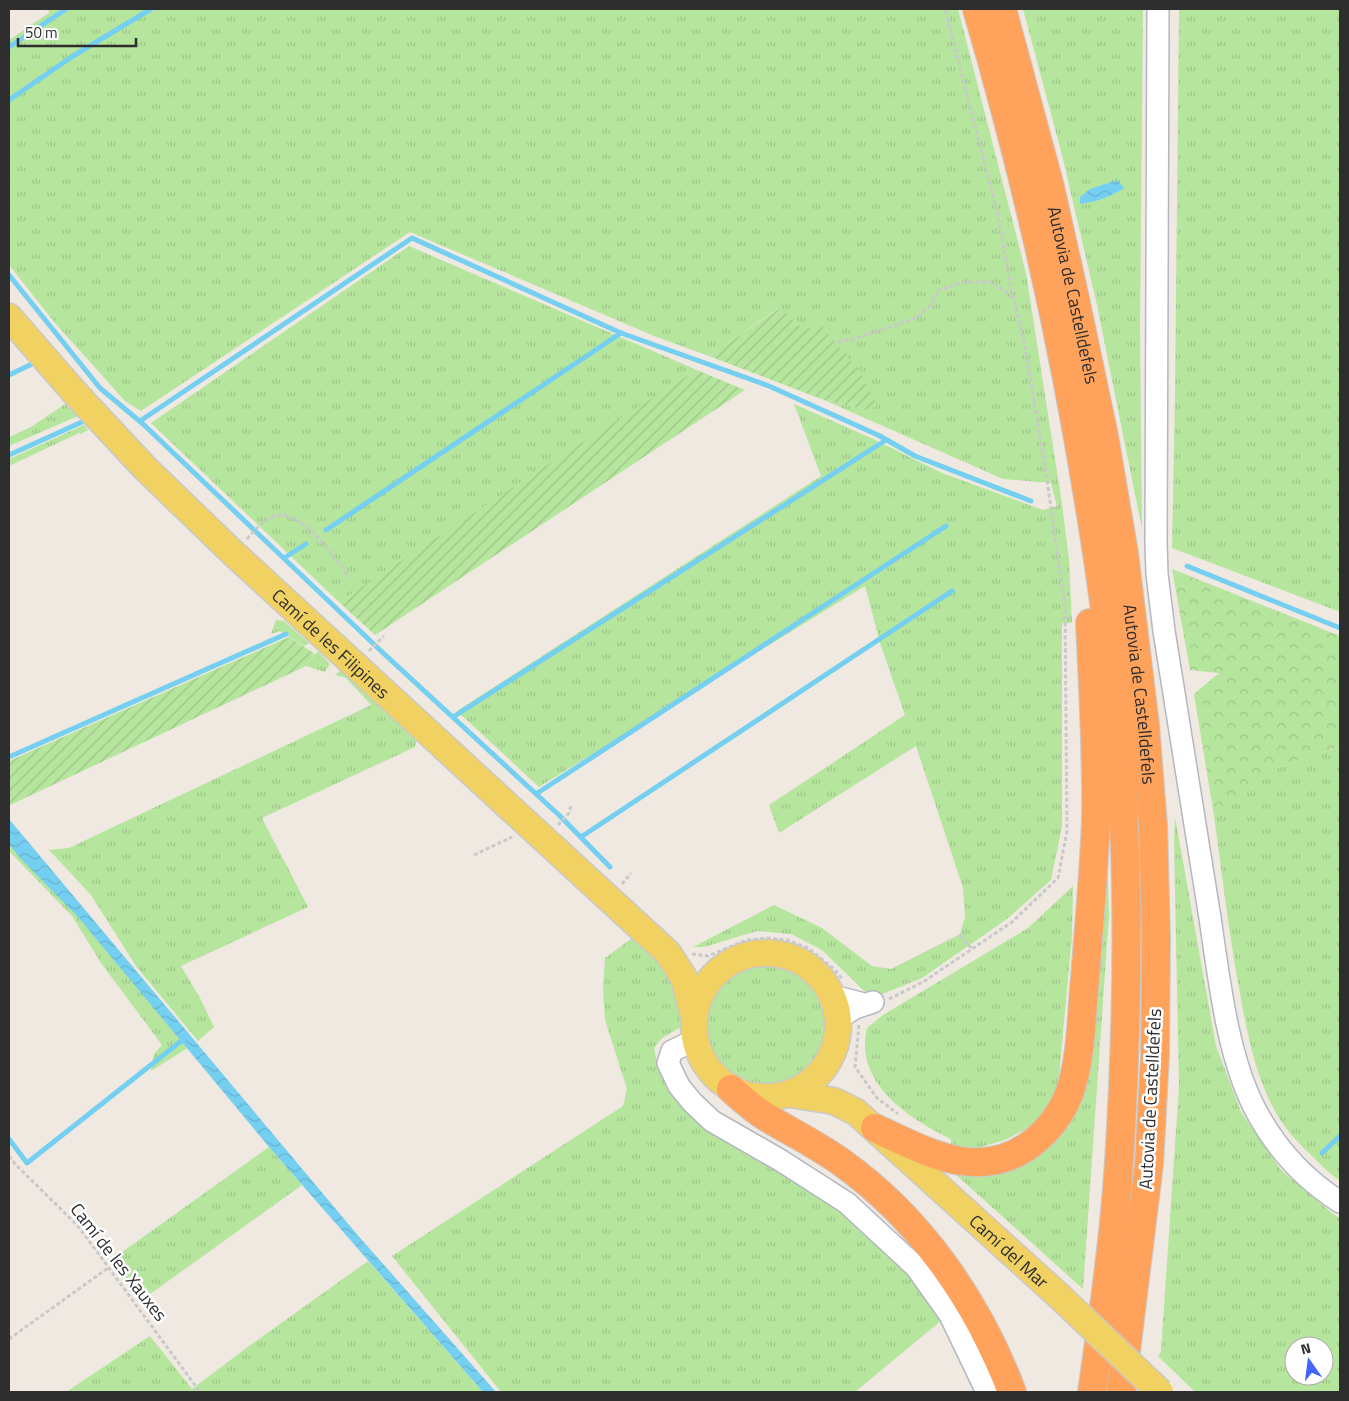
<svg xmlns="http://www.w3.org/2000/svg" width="1349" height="1401" viewBox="0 0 1349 1401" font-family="'Titillium Web',sans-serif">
  <defs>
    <pattern id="grass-tufts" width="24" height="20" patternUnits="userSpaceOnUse" patternTransform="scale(1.25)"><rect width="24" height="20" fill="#b6e59e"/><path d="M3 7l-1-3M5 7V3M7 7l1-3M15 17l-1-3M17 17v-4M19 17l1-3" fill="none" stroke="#9dc588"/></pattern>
    <pattern id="forest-crowns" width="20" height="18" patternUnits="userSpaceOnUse" patternTransform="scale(1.25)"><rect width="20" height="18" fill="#b6e59e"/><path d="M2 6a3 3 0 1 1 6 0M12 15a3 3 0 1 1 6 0" fill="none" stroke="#9dc588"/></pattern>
    <pattern id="garden-furrows" width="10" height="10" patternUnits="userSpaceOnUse" patternTransform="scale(1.25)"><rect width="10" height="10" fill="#b6e59e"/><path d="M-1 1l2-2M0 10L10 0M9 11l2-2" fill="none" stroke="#9dc588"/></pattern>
    <pattern id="water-waves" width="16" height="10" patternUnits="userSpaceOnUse" patternTransform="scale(1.25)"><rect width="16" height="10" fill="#75cff0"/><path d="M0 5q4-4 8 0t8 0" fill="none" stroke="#66b2ce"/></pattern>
  </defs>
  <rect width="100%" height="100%" fill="#efe9e1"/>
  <path fill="url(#grass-tufts)" fill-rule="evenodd" d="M 48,9 L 958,9 L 1026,273 L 1062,504 L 1069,560 L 1072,623 L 1062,623 L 1062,826 L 1051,880 L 1007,919 L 922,978 L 875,997 L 864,991 L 822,950 L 791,934 L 757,931 L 704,947 L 693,947 L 774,905 L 822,928 L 872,966 L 891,969 L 960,934 L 965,917 L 963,888 L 916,746 L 779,833 L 769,805 L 905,715 L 880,643 L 865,586 L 539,787 L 457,711 L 821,476 L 794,404 L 871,438 L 942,473 L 1043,510 L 1057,506 L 1051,483 L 1003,479 L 824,400 L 868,410 L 803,329 L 779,308 L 709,356 L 654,336 L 410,232 L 141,411 L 125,401 L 55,323 L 9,265 L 9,40 L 49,13 Z
    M 1023,9 L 1143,9 L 1140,326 L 1142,529 L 1097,305 L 1062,155 Z
    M 1179,9 L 1340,9 L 1340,612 L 1172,548 L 1175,396 Z
    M 409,246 L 697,370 L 339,602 L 151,423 Z
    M 65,404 L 78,416 L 9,446 L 9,437 L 31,427 Z
    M 84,425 L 88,430 L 81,434 L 79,433 L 9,466 L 9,459 Z
    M 276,620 L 284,621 L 309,643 L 304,646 L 280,631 L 271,634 Z
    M 318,651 L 330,664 L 325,672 L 306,666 Z
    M 343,668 L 417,736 L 415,747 L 262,818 L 308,907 L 181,966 L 200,998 L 214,1027 L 198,1041 L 136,966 L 91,895 L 49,850 L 69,848 L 371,705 L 346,678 L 335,675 Z
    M 1340,746 L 1340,1181 C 1330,1174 1320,1164 1312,1156 C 1303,1147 1293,1138 1286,1128 C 1253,1084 1245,1019 1235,966 C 1227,917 1221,866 1214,816 L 1278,768 Z
    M 1104,755 L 1109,915 L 1083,1289 L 954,1173 L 1057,1134 Z
    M 1175,817 L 1216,1046 L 1241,1112 L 1281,1170 L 1332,1213 L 1340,1218 L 1340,1392 L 1195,1392 L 1158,1356 L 1161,1351 L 1179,1086 L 1174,840 ZM 1294,1346 L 1324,1346 L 1324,1376 L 1294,1376 Z
    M 9,833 L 189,1047 L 151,1071 L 154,1054 L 162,1045 L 101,963 L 72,916 L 9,851 Z
    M 1073,886 L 1072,935 L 1058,1088 L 1035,1124 L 1005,1140 L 974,1149 L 952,1149 L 951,1139 C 908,1118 854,1083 867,1028 L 883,1015 L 1028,928 Z
    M 635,936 L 670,970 L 683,1021 L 681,1027 L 662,1038 L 654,1048 L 656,1058 L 673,1092 L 820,1195 L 878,1239 L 910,1269 L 942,1320 L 855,1392 L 501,1392 L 392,1256 L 623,1106 L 627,1089 L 605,1020 L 603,989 L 605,958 Z
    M706 1025a59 59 0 1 1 118 0a59 59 0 1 1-118 0Z
    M 269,1147 L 302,1185 L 139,1302 L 111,1260 Z
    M 368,1261 L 483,1392 L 66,1392 L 150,1336 L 192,1389 L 249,1346 Z"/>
  <path fill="url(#forest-crowns)" d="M 1172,569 L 1340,636 L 1340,746 L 1278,768 L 1214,816 L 1194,694 L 1219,673 L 1190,670 Z"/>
  <path fill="url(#garden-furrows)" d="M 780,308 L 803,329 L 821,325 L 860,372 L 877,406 L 868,410 L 824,400 L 709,356 Z
    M 697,370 L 745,390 L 375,635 L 339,602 L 550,463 Z
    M 289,637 L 315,654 L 306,666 L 10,805 L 9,804 L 9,761 Z"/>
  <path fill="url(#water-waves)" d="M 1117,180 L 1124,188 C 1110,197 1096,202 1080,204 L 1080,197 L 1090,189 Z
    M 9,819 L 355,1232 L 496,1392 L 483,1392 L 269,1147 L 78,917 L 20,858 L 9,844 Z"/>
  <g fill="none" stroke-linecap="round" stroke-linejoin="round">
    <path stroke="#75cff0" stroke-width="5" d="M 9,47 L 66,9
      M 9,100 L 73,56 L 151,9
      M 9,275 L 100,388 L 143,424 L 381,651 L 560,816 L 610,867
      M 9,375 L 32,364
      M 140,421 L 412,238 L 621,333 L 769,386 L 880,436 L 915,456 L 1031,501
      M 9,455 L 82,422
      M 326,530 L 621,333
      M 284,558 L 306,544
      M 1187,566 L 1340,628
      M 453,717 L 886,440
      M 9,757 L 286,634
      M 536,794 L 946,526
      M 581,837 L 952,591
      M 9,1139 L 27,1163 L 185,1038
      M 1322,1153 L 1340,1136"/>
    <defs>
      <path id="minor" d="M 1158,9 L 1156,542 L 1157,574 L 1164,631 C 1179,727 1194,823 1210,918 C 1219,978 1227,1055 1255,1109 C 1275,1147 1304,1179 1340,1202
        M 833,996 L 864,1004
        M 838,1019 L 855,1008 L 873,1002
        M 695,1040 L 672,1051 L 668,1063 L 679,1086 L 692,1102 L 712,1121 L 780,1160 L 847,1203 L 916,1267 L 950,1315 L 987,1392"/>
      <g id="major">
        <path id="s1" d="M 9,317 L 75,393 L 145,468 L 232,552 L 668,953 L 684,978 L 694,1017"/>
        <circle cx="766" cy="1025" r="72"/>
        <path id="s2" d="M 790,1094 L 834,1101 L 856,1112 L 1058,1295"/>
      </g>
      <g id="highway">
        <path d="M 977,9 C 1025,173 1063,340 1090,509 C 1107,613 1120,719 1124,824 C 1129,936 1126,1049 1119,1162 C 1114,1239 1103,1316 1092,1392"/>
        <path id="s3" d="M 1002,9 L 1050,187 L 1074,294 L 1104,436 L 1124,553 L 1145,725 L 1153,825 L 1156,938 L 1155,1055 L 1149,1164 L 1121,1392"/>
        <path d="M 731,1089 C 742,1099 753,1109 766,1117 C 791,1132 817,1145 841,1162 C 920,1218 978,1302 1012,1392"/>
        <path d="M 875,1128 C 925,1151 979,1183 1031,1144 C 1048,1131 1061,1114 1069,1094 C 1082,1058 1081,1016 1085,978 C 1089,925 1094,872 1096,819 C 1097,754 1093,688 1090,623"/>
      </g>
    </defs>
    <use href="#minor" stroke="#b4b7c1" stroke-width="24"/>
    <use href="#major" stroke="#c9c9c9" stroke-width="29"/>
    <use href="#highway" stroke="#c9c9c9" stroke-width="30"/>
    <path stroke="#c9c9c9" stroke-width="3" stroke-dasharray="4 2.5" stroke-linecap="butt" d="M 838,342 L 854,339 L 918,317 L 930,306 L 939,290 L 964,282 L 992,282 L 1013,297
      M 247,539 C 255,530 263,520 274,516 C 300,507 337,559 349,578
      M 369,651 L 384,636
      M 558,825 L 569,813 L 571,805
      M 474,855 L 512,837
      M 622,884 L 631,873
      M 960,935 L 972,949
      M 692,954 L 708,956 L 746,940 L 767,938 L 787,940 L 808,948 L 834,969 L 843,980
      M 889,999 L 923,982 L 1012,922 L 1058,878 L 1067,831 L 1065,608 L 1047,480 L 1024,342 L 1011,287 L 997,211 L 945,9
      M 859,1025 L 855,1067 L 877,1098 L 898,1114
      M 9,1156 L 15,1164 L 78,1226 L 200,1392
      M 9,1339 L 108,1268"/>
    <use href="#minor" stroke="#fff" stroke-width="21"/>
    <use href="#major" stroke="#f2d163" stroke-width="26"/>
    <use href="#highway" stroke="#ffa35c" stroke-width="28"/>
    <defs>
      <path id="major-bridge" d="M 1058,1295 L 1160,1392"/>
    </defs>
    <use href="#major-bridge" stroke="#c9c9c9" stroke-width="29" stroke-linecap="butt"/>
    <use href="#major-bridge" stroke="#f2d163" stroke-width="26"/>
  </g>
  <g text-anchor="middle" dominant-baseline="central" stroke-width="5" stroke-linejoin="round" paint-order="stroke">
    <g font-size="18" fill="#2e2e2e" stroke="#fff">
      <text stroke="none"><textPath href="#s3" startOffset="295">Autovia de Castelldefels</textPath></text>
      <text stroke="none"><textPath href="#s1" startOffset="459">Camí de les Filipines</textPath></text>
      <text stroke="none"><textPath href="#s3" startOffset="700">Autovia de Castelldefels</textPath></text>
      <text transform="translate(1150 1099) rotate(-87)">Autovia de Castelldefels</text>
      <text stroke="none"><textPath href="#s2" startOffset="276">Camí del Mar</textPath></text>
      <text transform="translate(119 1262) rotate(52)">Camí de les Xauxes</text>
    </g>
  </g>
  <rect width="1349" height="1401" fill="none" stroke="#2e2e2e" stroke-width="20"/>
  <g transform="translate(1309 1361) rotate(346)"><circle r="24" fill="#ffffff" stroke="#ababab"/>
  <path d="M0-4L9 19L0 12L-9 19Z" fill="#4264fb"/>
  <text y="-8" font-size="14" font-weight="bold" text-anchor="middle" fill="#2e2e2e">N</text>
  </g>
  <path d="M18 38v8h118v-8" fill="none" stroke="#2e2e2e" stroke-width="2.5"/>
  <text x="25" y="38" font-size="15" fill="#2e2e2e" stroke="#ffffff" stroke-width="4" paint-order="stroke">50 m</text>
</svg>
